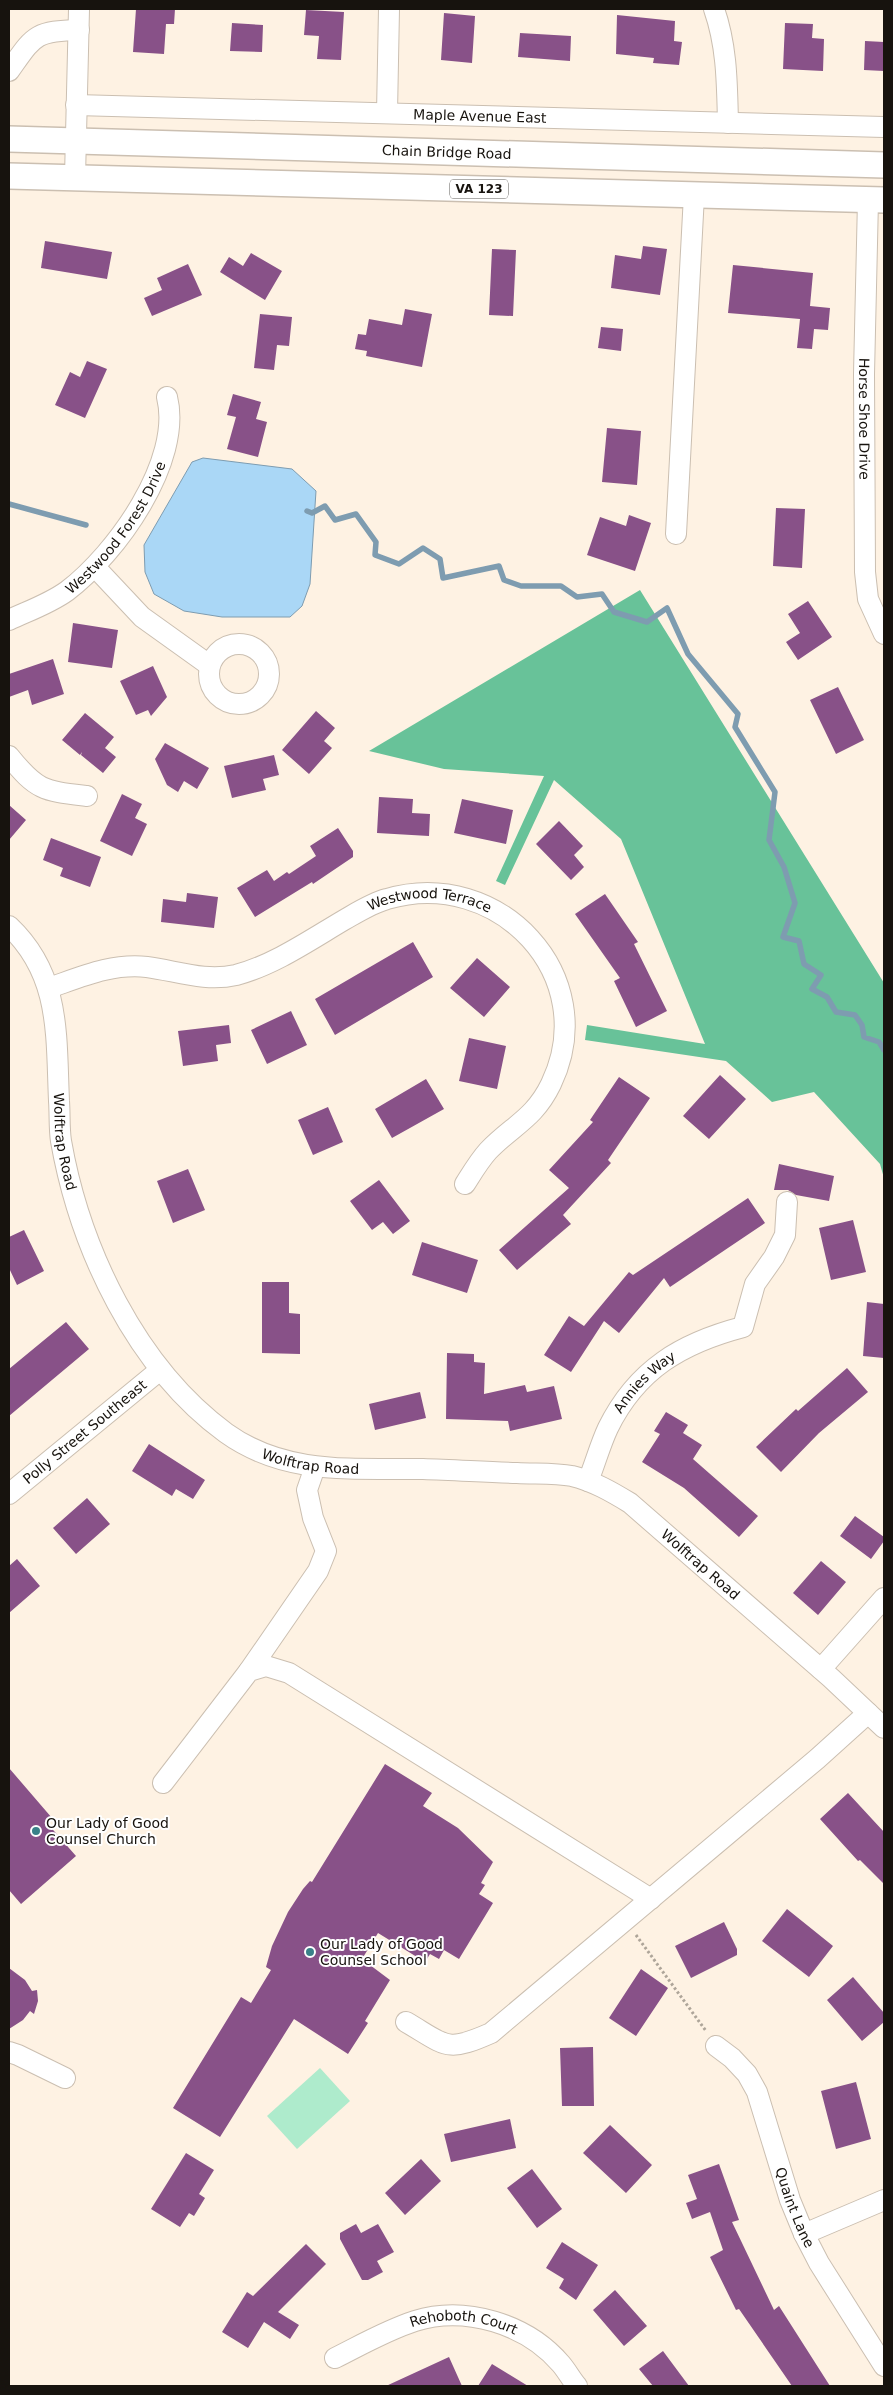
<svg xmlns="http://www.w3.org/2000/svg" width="893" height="2395" viewBox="0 0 893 2395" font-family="'DejaVu Sans',sans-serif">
  <rect width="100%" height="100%" fill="#fef2e3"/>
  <path fill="#aeebcc" d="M 320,2068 L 350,2101 L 297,2149 L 267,2116 Z"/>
  <path fill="#68c299" d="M 640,590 L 884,983 L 884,1178 L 880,1164 L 814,1092 L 772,1102 L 726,1061 L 585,1040 L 587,1025 L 705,1044 L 621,839 L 554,780 L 505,885 L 496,881 L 544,776 L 444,769 L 369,751 Z"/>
  <path fill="#aad7f6" stroke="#7e9cb0" d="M 203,458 L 292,469 L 316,491 L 310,584 L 302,606 L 290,617 L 222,617 L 184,611 L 154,594 L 145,572 L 144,545 L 192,462 Z"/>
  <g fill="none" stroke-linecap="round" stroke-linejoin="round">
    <path stroke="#7e9cb0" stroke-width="5.5" d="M 9,504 L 86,525
      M 307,511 L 312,513 L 325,506 L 335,520 L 356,514 L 376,542 L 375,555 L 399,564 L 423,548 L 440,559 L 443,578 L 499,566 L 504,580 L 521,586 L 561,586 L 577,597 L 602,594 L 614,612 L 647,622 L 667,608 L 688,654 L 738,714 L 735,727 L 775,792 L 769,840 L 784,867 L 795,903 L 783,937 L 799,941 L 804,964 L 821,975 L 812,989 L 827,997 L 836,1012 L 855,1015 L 862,1025 L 864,1037 L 879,1042 L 884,1050"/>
  </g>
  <path fill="#885188" d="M 136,9 L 175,9 L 174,24 L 166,24 L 164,54 L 133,52 Z
    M 306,10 L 344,12 L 341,60 L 317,59 L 319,36 L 304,35 Z
    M 444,13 L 475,16 L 472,63 L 441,60 Z
    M 617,15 L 675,21 L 674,41 L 682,42 L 679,65 L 653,63 L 654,58 L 616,54 Z
    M 232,23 L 263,25 L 262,52 L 230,51 Z
    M 785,23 L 813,24 L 812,38 L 824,39 L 823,71 L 783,69 Z
    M 520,33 L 571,36 L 570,61 L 518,57 Z
    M 865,41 L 884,42 L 884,71 L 864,70 Z
    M 45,241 L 112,252 L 107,279 L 41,268 Z
    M 643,246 L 667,249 L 660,295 L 611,288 L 615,255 L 641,259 Z
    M 492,249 L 516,250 L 513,316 L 489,315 Z
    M 251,253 L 282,271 L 265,300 L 220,272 L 229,257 L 243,266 Z
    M 188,264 L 202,295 L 152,316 L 144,298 L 162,290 L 157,278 Z
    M 733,265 L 813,273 L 810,306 L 830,308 L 828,330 L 814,329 L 812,349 L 797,348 L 800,319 L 728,313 Z
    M 405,309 L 432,314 L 422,367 L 366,356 L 367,351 L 355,349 L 358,334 L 366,335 L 369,319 L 402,325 Z
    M 260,314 L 292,317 L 289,346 L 277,345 L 274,370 L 254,368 Z
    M 601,327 L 623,329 L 621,351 L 598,348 Z
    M 87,361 L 107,369 L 85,418 L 55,405 L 70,372 L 80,377 Z
    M 233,394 L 261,402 L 256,419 L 267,422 L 258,457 L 227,449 L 236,417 L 227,415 Z
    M 607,428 L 641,431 L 637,485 L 602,482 Z
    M 776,508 L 805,509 L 802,568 L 773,566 Z
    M 629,515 L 651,523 L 635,571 L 587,555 L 600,517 L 626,526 Z
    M 808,601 L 832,637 L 798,660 L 786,642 L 800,633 L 788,614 Z
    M 73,623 L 118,630 L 112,668 L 68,662 Z
    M 53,659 L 64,694 L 32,705 L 28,690 L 9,697 L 9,674 Z
    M 153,666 L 167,697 L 151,716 L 148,710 L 136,715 L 120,681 Z
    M 838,687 L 864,740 L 836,754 L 810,700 Z
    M 316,711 L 335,728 L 324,741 L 332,748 L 309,774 L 282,750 Z
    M 85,713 L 114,737 L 105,748 L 116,757 L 103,773 L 81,755 L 82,752 L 80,755 L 62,740 Z
    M 165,743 L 209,768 L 197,789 L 184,781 L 178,792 L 167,785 L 155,759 Z
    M 274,755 L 279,775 L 263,779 L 266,790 L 232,798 L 224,766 Z
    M 122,794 L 142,804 L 135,818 L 147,824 L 132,856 L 100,841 Z
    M 379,797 L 413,799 L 412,813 L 430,814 L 429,836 L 377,833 Z
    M 462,799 L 513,810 L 506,844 L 454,833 Z
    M 9,805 L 26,820 L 9,840 Z
    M 559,821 L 583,846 L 574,855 L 584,867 L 571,880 L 536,844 Z
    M 338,828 L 353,851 L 353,857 L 313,884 L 312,882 L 255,917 L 237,888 L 267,870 L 274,881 L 287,872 L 289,874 L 316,856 L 310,846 Z
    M 51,838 L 101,857 L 90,887 L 60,876 L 63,868 L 43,860 Z
    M 187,893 L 218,897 L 214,928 L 161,922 L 163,899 L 186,902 Z
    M 605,894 L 638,942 L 634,944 L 667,1011 L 636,1027 L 614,981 L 620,978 L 575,914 Z
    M 413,942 L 433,977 L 335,1035 L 315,999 Z
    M 477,958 L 510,987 L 484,1017 L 450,988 Z
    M 291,1011 L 307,1045 L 267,1064 L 251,1030 Z
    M 229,1025 L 231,1043 L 216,1045 L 218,1061 L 183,1066 L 178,1031 Z
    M 469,1038 L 506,1046 L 497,1089 L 459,1081 Z
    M 720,1075 L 746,1099 L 709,1139 L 683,1116 Z
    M 619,1077 L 650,1098 L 608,1160 L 611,1163 L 563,1215 L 571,1224 L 517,1270 L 499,1250 L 569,1188 L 549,1170 L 593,1122 L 590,1120 Z
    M 426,1079 L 444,1109 L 392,1138 L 375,1109 Z
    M 328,1107 L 343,1142 L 313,1155 L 298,1120 Z
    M 779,1164 L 834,1176 L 829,1201 L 796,1195 L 788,1190 L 774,1190 Z
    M 188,1169 L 205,1210 L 173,1223 L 157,1181 Z
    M 379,1180 L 410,1221 L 393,1234 L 383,1222 L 372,1230 L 350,1201 Z
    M 748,1198 L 765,1223 L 670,1287 L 664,1278 L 619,1333 L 604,1321 L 571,1372 L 544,1355 L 569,1316 L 584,1326 L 629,1272 L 633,1275 Z
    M 853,1220 L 866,1272 L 831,1280 L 819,1228 Z
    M 24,1230 L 44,1271 L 17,1285 L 9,1268 L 9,1237 Z
    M 422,1242 L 478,1260 L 467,1293 L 412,1275 Z
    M 262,1282 L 289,1282 L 289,1313 L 300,1314 L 300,1354 L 262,1353 Z
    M 867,1302 L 884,1304 L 884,1358 L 863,1356 Z
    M 66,1322 L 89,1349 L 9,1416 L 9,1369 Z
    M 447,1353 L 474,1354 L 474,1362 L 485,1363 L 484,1394 L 525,1385 L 527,1392 L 554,1386 L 562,1419 L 510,1431 L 508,1421 L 446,1419 Z
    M 847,1368 L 868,1392 L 819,1433 L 781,1472 L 756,1447 L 796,1409 L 798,1411 Z
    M 420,1392 L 426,1418 L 375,1430 L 369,1404 Z
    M 666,1412 L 688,1425 L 683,1433 L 702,1445 L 693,1459 L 758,1516 L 739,1537 L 684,1488 L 642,1462 L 660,1434 L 654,1431 Z
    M 149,1444 L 205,1480 L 193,1499 L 176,1489 L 172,1496 L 132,1471 Z
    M 87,1498 L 110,1524 L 76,1554 L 53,1528 Z
    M 855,1516 L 884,1537 L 884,1541 L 871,1559 L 840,1536 Z
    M 17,1559 L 40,1586 L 9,1613 L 9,1566 Z
    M 821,1561 L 846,1582 L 818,1615 L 793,1593 Z
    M 385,1764 L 432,1793 L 423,1806 L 458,1828 L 493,1862 L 481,1883 L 485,1885 L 479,1894 L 493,1903 L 459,1959 L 444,1950 L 439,1959 L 430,1954 L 425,1962 L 378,1933 L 362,1959 L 390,1980 L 365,2021 L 368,2023 L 348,2054 L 294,2019 L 220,2137 L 173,2108 L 241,1997 L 251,2003 L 271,1970 L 266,1967 L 272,1946 L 288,1912 L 303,1889 L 310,1881 L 312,1882 Z
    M 9,1768 L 52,1818 L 47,1823 L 76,1856 L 21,1904 L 9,1890 Z
    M 848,1793 L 884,1832 L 884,1884 L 860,1860 L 858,1861 L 820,1819 Z
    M 787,1909 L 833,1946 L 809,1977 L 762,1941 Z
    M 724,1922 L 737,1949 L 737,1955 L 691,1978 L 675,1946 Z
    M 9,1968 L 25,1980 L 32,1991 L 37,1990 L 38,2001 L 34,2014 L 30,2011 L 23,2020 L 9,2029 Z
    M 641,1969 L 668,1988 L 636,2036 L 609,2018 Z
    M 853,1977 L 884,2013 L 884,2022 L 862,2041 L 827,2000 Z
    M 593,2047 L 594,2106 L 562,2106 L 560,2048 Z
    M 856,2082 L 871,2139 L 836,2149 L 821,2091 Z
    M 510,2119 L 516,2148 L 451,2162 L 444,2134 Z
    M 610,2125 L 652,2165 L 626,2193 L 583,2153 Z
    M 186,2153 L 214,2170 L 199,2194 L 205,2198 L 194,2216 L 189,2213 L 180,2227 L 151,2209 Z
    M 421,2159 L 441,2181 L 405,2215 L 385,2193 Z
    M 719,2164 L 739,2220 L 732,2222 L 774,2310 L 779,2306 L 830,2386 L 792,2386 L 739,2309 L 736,2310 L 710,2257 L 723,2250 L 710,2212 L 692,2219 L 686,2203 L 697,2199 L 688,2175 Z
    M 532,2169 L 562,2209 L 537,2228 L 507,2188 Z
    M 356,2224 L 361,2233 L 378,2224 L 394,2252 L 377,2261 L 383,2272 L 368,2280 L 362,2280 L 340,2239 L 340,2233 Z
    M 562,2242 L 598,2265 L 576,2300 L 559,2288 L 564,2279 L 546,2268 Z
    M 306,2244 L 326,2264 L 278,2312 L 299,2325 L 290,2339 L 264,2322 L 248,2348 L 222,2332 L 247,2292 L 253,2296 Z
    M 615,2290 L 647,2326 L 624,2346 L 593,2310 Z
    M 663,2351 L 689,2386 L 653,2386 L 639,2369 Z
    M 449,2357 L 462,2386 L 386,2386 Z
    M 492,2364 L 528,2386 L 478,2386 Z"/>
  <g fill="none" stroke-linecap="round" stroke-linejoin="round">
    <defs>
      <g id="minor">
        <path d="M 714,9 C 727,46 727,83 728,123"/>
        <path d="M 9,71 C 34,36 34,31 79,30"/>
        <path id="s1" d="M 76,105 L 884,127"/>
        <path d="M 387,113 L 389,9"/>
        <path d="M 75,177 L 79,9"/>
        <path id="s2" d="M 868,200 L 864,374 L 865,572 L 868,599 L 884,634"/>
        <path d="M 676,534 L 694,195"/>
        <path d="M 95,567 L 142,617 L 209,665"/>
        <path id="s3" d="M 9,620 C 28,611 49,604 67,591 C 116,554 183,461 167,397"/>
        <circle cx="239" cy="674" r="30"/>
        <path d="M 9,756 C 37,791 44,791 87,796"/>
        <path id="s4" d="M 9,926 C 61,975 56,1035 59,1101 C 60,1114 59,1128 61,1141 C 80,1249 136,1367 226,1433 C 286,1476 354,1468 423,1469 C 454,1470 486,1472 517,1473 C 535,1474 555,1473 572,1476 C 593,1481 612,1492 630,1503 L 831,1678 L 884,1728"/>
        <path id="s5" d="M 49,988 C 81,977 112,963 147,967 C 177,971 205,982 236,975 C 274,965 310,940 344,920 C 358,912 372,903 387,899 C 498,866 603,976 551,1084 C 534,1119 513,1125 488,1151 C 479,1161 472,1173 465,1184"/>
        <path id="s6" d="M 588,1481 C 595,1464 600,1445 608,1428 C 637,1369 682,1343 743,1327 L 755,1284 L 774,1257 L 785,1235 L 787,1202"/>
        <path id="s7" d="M 9,1494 L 160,1370"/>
        <path d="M 821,1669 L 884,1598"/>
        <path d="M 249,1671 L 318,1571 L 326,1551 L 313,1518 L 307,1490 L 315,1467"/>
        <path d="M 163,1783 L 249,1671 L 266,1666 L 289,1673 L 651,1899"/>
        <path d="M 406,2022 C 447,2046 446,2053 491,2033 L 817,1759 L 868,1713"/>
        <path id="s8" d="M 716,2046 L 732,2058 L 747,2074 L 757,2092 L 790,2200 L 804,2234 L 819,2263 L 884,2366"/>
        <path d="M 9,2052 L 18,2055 L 65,2078"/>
        <path d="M 804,2234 L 884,2200"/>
        <path id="s9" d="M 335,2358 C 361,2345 387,2330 415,2321 C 465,2305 527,2324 561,2364 C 567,2371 571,2379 577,2386"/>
      </g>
      <g id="major">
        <path id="s10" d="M 9,139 L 884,165"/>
        <path d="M 9,176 L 884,200"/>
      </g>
    </defs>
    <use href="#minor" stroke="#cbbfb1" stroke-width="22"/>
    <use href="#major" stroke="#cbbfb1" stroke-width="28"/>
    <path stroke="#aea599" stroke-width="3" stroke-dasharray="2.5 2.5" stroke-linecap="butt" d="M 636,1935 L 706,2031"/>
    <use href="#minor" stroke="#fff" stroke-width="20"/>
    <use href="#major" stroke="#fff" stroke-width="25"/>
  </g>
  <g fill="#398189" stroke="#fff" stroke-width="2">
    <circle cx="36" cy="1831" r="5"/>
    <circle cx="310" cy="1952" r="5"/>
  </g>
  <g text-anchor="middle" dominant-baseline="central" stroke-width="4" stroke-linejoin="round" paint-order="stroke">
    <rect fill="#fff" stroke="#5d5a56" stroke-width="1" x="450" y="179.5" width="58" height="19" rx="4"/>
    <g font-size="12" font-weight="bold" fill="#17130e">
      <text x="479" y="189">VA 123</text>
    </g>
    <g font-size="14" fill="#17130e" stroke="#fff">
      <text stroke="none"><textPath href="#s1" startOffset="404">Maple Avenue East</textPath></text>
      <text stroke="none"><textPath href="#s10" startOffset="438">Chain Bridge Road</textPath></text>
      <text stroke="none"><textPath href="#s2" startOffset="219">Horse Shoe Drive</textPath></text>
      <text stroke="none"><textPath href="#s3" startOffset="146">Westwood Forest Drive</textPath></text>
      <text stroke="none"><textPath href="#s5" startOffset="404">Westwood Terrace</textPath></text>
      <text stroke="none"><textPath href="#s4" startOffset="229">Wolftrap Road</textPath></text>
      <text stroke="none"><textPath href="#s6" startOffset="116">Annies Way</textPath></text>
      <text stroke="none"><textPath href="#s7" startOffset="98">Polly Street Southeast</textPath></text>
      <text stroke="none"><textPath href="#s4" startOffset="662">Wolftrap Road</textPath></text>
      <text stroke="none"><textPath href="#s4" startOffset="1082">Wolftrap Road</textPath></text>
      <text stroke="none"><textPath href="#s8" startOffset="184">Quaint Lane</textPath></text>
      <text stroke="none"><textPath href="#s9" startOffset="138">Rehoboth Court</textPath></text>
    </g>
    <g font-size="14" fill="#17130e" stroke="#fff" text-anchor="start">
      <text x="46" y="1823">Our Lady of Good<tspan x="46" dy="16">Counsel Church</tspan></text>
      <text x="320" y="1944">Our Lady of Good<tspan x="320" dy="16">Counsel School</tspan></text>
    </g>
  </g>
  <rect width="893" height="2395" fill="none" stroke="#17130e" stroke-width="20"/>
</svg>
